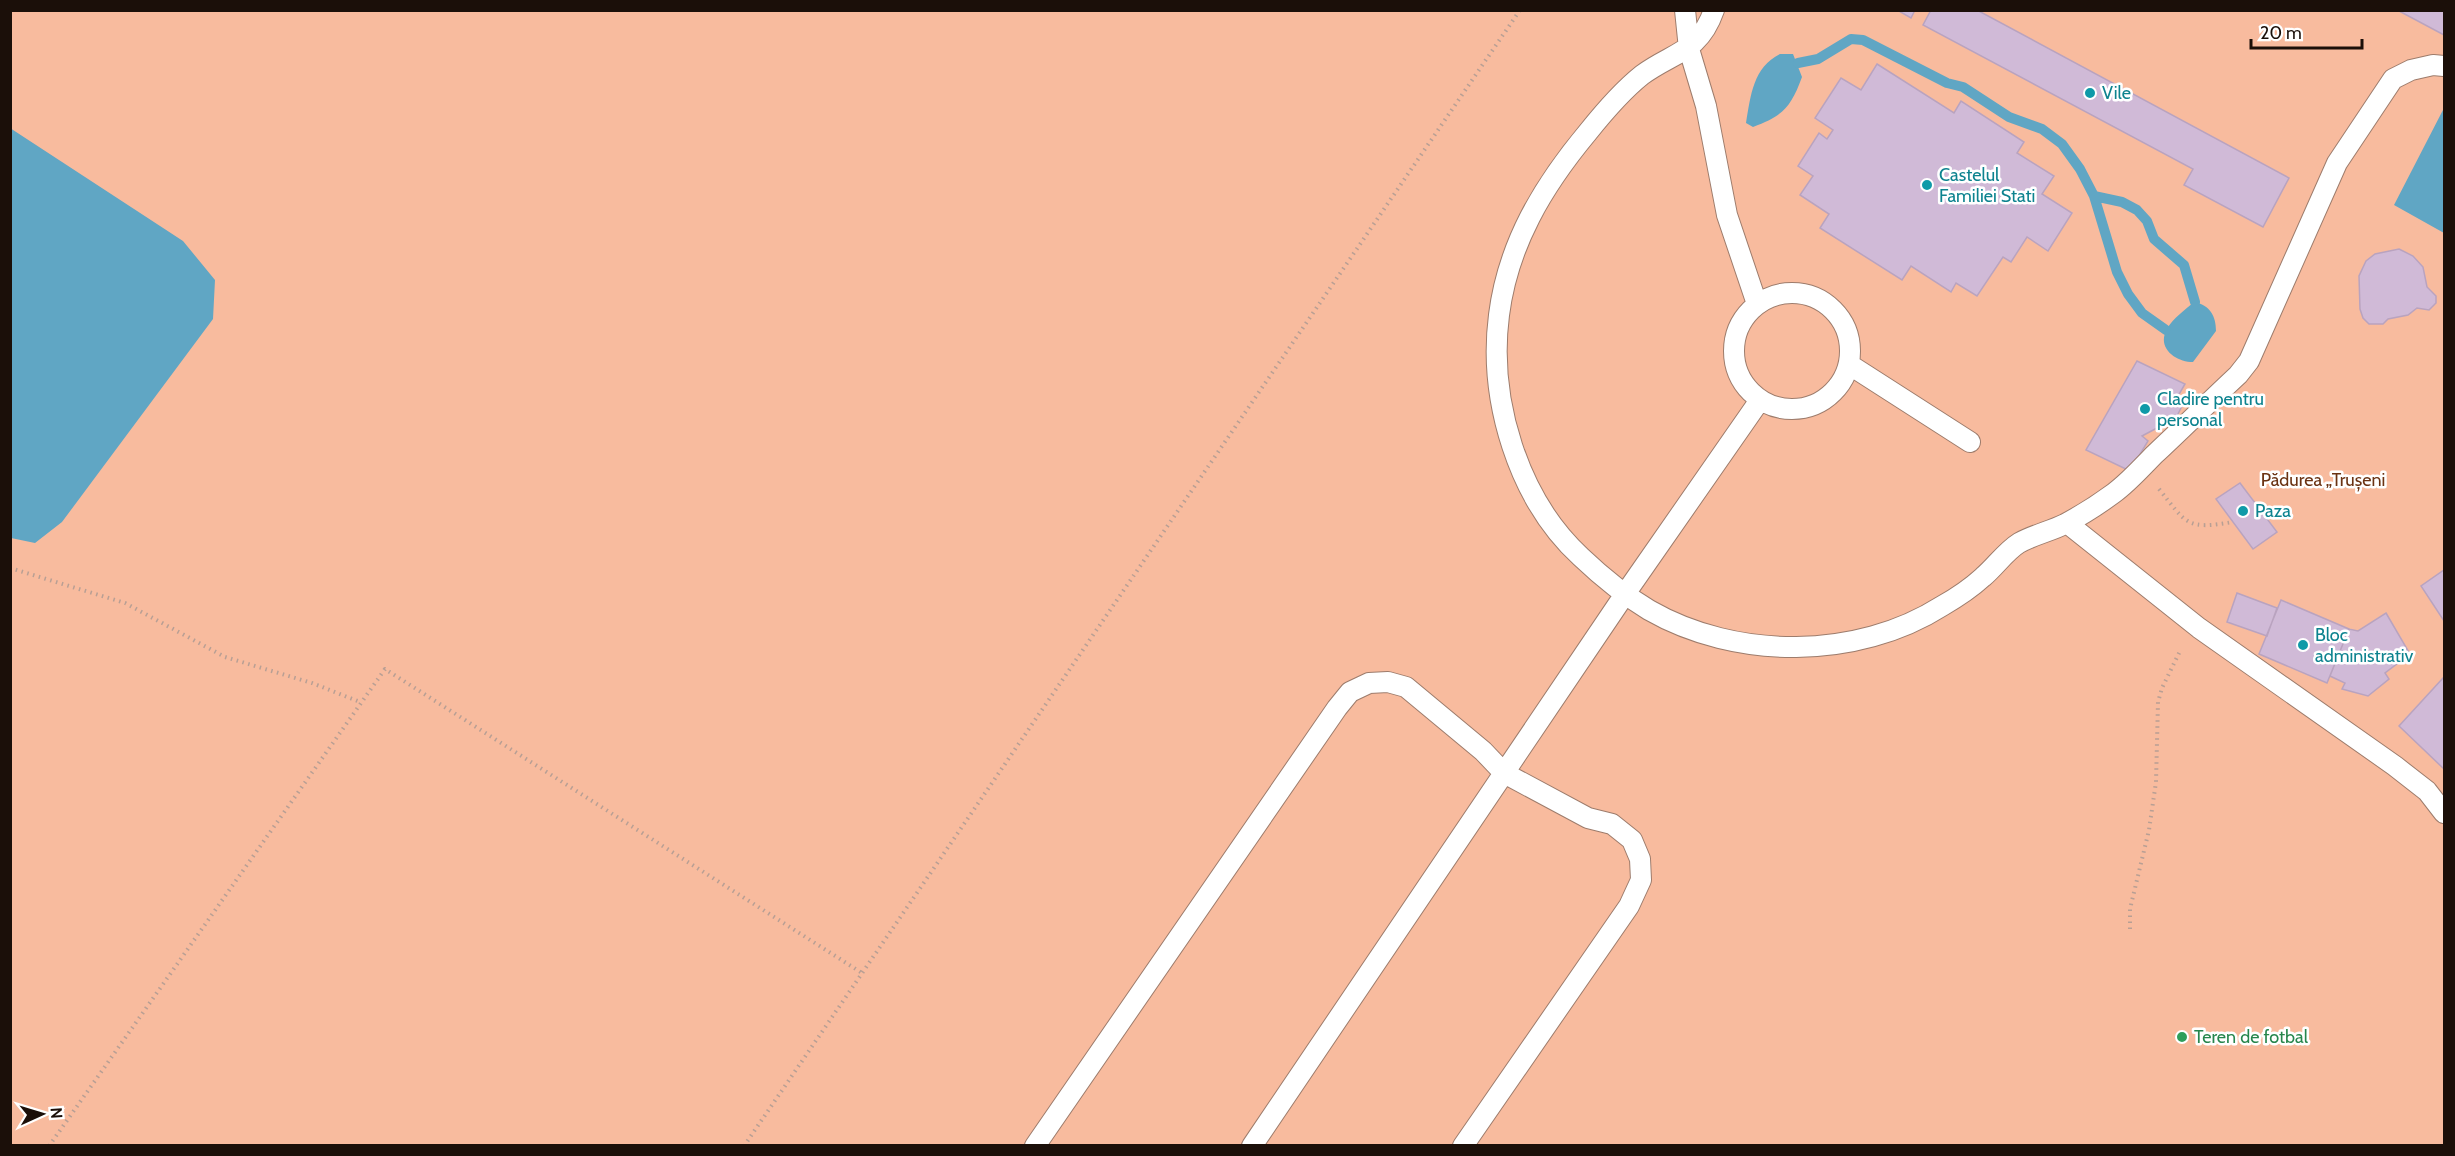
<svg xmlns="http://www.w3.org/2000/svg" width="2455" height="1156" viewBox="0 0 2455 1156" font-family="Cabin,sans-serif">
  <rect width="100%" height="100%" fill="#fddfd1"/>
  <path fill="#f8bb9e" d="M 10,11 L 2444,11 L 2444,1145 L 11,1145 Z"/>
  <path fill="#60a6c4" d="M 1780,54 L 1793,54 L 1802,77 C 1791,107 1783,116 1753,127 L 1746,123 C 1751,94 1753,68 1780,54 Z
    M 2444,108 L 2444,233 L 2394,205 Z
    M 10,128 L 183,241 L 215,280 L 213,319 L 62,522 L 35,543 L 11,538 Z
    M 2194,302 C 2210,305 2216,316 2216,331 L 2193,362 C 2176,362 2156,348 2167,329 C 2173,318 2185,310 2194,302 Z"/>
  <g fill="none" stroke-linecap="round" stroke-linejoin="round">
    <path stroke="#60a6c4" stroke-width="10" d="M 1798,63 L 1818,59 L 1851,39 L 1863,40 L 1947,83 L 1963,87 L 2009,117 L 2042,129 L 2062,144 L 2080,169 L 2094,196 L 2117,272 L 2128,294 L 2142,313 L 2166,330
      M 2094,196 L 2122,202 L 2137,210 L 2147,221 L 2154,239 L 2184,265 L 2195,302"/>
  </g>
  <path fill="#d0bad7" stroke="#b9a3bf" stroke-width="1.5" d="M 1897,10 L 1915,10 L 1911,18 Z
    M 1931,10 L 1977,10 L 2289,178 L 2263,227 L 2184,185 L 2193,169 L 1923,25 Z
    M 2444,10 L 2444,35 L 2399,11 L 2399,10 Z
    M 1877,64 L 1954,113 L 1961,101 L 2024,142 L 2017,153 L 2054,176 L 2042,194 L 2072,213 L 2048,251 L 2027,237 L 2011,262 L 2003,257 L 1977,296 L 1956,283 L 1951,292 L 1911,266 L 1902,280 L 1820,228 L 1829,214 L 1800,195 L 1813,176 L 1798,166 L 1819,133 L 1827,139 L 1833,130 L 1815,118 L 1841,78 L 1861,90 Z
    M 2399,249 L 2413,256 L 2423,267 L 2427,287 L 2436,296 L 2436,303 L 2429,310 L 2417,308 L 2408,315 L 2388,319 L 2383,324 L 2369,324 L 2363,318 L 2360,309 L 2359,276 L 2366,261 L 2375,254 Z
    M 2137,361 L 2185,384 L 2178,396 L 2185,400 L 2176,418 L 2142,436 L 2148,441 L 2130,471 L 2086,450 Z
    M 2240,483 L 2277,532 L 2253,549 L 2216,499 Z
    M 2444,570 L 2444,621 L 2421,586 Z
    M 2237,593 L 2277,608 L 2267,636 L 2227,622 Z
    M 2281,600 L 2349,629 L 2327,683 L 2259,654 Z
    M 2386,613 L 2410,654 L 2385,673 L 2389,679 L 2368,696 L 2342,689 L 2345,683 L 2330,676 L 2349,629 L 2358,631 Z
    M 2444,677 L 2444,769 L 2399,726 Z"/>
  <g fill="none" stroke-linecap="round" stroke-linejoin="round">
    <defs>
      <path id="lane" d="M 1685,10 L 1689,49 L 1706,106 L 1727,215 L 1757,304
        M 1714,10 C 1699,53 1673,52 1642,75 C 1622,91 1604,112 1588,132 C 1543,186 1508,244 1499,315 C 1488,400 1518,499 1581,557 C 1602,577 1624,595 1649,610 C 1736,660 1857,660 1942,606 C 1956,598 1971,588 1983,577 C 1995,567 2006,551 2019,543 C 2033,535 2051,531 2065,524 C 2082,515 2099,504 2114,493 C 2129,482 2142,467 2155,454 C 2183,428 2210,401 2238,375 L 2249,361 L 2337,163 L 2393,79 L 2411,70 L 2433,65 L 2444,66
        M1734 351a58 58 0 1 1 116 0a58 58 0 1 1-116 0Z
        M 1850,365 L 1970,442
        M 2067,523 L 2199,628 L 2395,766 L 2427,791 L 2444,813
        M 1035,1146 L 1337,708 L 1350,692 L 1369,683 L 1388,682 L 1406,687 L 1483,751 L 1504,773 L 1588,818 L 1612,824 L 1632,840 L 1640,859 L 1641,880 L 1629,906 L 1463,1146
        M 1252,1146 L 1625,594 L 1760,400"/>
    </defs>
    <use href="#lane" stroke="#9d7c6c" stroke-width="22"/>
    <path stroke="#b89f94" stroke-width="4" stroke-dasharray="1.5 4.5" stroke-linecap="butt" d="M 2159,489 C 2187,524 2186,530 2233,522
      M 10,568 L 125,603 L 225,657 L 312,683 L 360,702
      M 2130,929 L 2130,909 L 2149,830 L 2156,782 L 2158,702 L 2162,688 L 2181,649
      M 49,1146 L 385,669 L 862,973
      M 744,1146 L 1520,10"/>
    <use href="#lane" stroke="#fff" stroke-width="20"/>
  </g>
  <g fill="#0f9aa8" stroke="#fff" stroke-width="2">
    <circle cx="2090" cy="93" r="6"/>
    <circle cx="1927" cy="185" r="6"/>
    <circle cx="2145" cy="409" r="6"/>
    <circle cx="2243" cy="511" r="6"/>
    <circle cx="2303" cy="645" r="6"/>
  </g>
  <circle fill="#2e9e5b" stroke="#fff" stroke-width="2" cx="2182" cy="1037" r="6"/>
  <g text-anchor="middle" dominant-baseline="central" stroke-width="5" stroke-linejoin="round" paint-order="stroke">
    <g font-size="18" fill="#0d838f" stroke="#fff" text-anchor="start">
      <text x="2102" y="93">Vile</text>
      <text x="1939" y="175">Castelul<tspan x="1939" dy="21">Familiei Stati</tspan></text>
      <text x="2157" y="399">Cladire pentru<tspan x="2157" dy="21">personal</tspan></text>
      <text x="2255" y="511">Paza</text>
      <text x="2315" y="635">Bloc<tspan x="2315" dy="21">administrativ</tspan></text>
    </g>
    <g font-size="18" fill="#6b3313" stroke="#fff">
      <text x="2323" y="480">Pădurea „Trușeni</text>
    </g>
    <g font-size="18" fill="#27864d" stroke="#fff" text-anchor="start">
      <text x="2194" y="1037">Teren de fotbal</text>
    </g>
  </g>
  <rect width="2455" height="1156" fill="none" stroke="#1b0f09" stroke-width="24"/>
  <g transform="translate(42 1114) rotate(86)" stroke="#ffffff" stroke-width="4.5" paint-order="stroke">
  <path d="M0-4.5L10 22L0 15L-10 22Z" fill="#1b0f09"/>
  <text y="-9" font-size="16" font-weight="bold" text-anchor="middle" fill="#1b0f09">N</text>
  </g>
  <path d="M2251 39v9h111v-9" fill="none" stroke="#1b0f09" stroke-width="3"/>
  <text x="2260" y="39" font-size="18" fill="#1b0f09" stroke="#ffffff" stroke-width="4.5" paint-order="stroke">20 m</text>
</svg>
